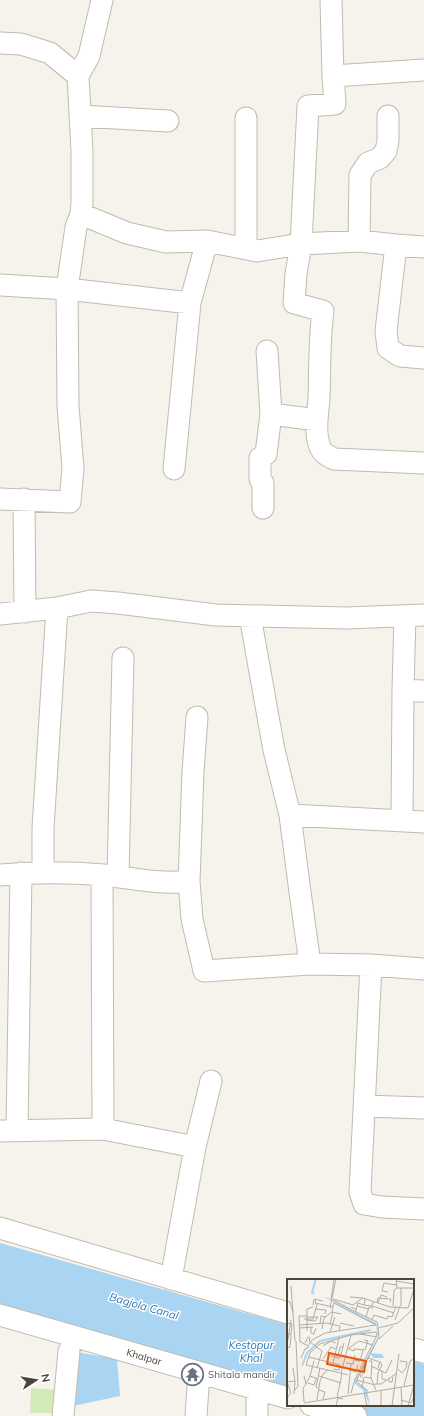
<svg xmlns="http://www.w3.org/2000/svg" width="424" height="1416" viewBox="0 0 424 1416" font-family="Mulish,sans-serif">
  <rect width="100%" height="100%" fill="#f6f3ec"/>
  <path fill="#d2eab5" d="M 31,1388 L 58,1390 L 60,1413 L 30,1413 Z"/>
  <path fill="#a9d4f2" d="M 0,1243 L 288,1325 L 288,1400 L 0,1314 Z
    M 76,1352 L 117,1359 L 120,1396 L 68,1407 Z
    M 413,1361 L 424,1364 L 424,1416 L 341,1416 L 304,1405 L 413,1405 Z"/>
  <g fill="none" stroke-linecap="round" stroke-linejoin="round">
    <defs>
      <path id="minor" d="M 331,0 L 333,76 L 424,70
        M 0,43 L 21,44 L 50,53 L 78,76
        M 333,76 L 335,104 L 308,106 L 301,244 L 296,274 L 294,303 L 323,311 C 319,340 320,368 319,398 C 318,413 314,432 320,447 C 323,454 327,455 334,459 L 424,463
        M 80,116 L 168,121
        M 81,214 L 127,233 L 166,242 L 207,241 L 257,251 L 301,244 L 359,241 L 396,245 L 424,247
        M 359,241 L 360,175 L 368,163 L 380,158 L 386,151 L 388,140 L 388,116
        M 396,245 L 386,331 L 388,348 L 400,356 L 424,358
        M 246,248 L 246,118
        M 0,285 L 67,289 L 190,303
        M 267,351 L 271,414 L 317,420
        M 174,469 L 190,303 L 207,241
        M 0,499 L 70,502 L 73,468 L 68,406 L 67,289 L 76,227 L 81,214 L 82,202 L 82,151 L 78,76 L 89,56 L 102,0
        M 24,499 L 25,612
        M 263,508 L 263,483 L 260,479 L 260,458 L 266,454 L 271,414
        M 0,614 L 57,608 L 91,601 L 118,603 L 216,615 L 346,618 L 424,615
        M 250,616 L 274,750 L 290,815 L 300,892 L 310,964
        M 403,690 L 424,691
        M 197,717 L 193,772 L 189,881 L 192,919 L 204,971 L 310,964 L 371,965 L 424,969
        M 290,815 L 424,822
        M 402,820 L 403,690 L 405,616
        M 43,873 L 43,828 L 57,608
        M 0,875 C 35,872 70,872 104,875 C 135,878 158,885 189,881
        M 102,875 L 103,1129
        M 118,877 L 123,658
        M 371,965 L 360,1192 L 364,1204 L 382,1207 L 424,1209
        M 365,1106 L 424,1108
        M 17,1130 L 21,873
        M 0,1131 L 103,1129 L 195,1147
        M 0,1228 L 288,1313
        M 171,1279 L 195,1147 L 211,1081
        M 0,1315 L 288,1398
        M 413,1349 L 424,1352
        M 257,1389 L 257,1416
        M 311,1405 L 356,1416
        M 63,1416 L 69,1351
        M 196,1416 L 199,1373"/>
    </defs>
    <use href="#minor" stroke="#c2bbae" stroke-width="23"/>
    <use href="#minor" stroke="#fff" stroke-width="21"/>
  </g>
  <defs>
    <symbol id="temple-ring" viewBox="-11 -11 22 22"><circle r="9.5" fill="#fff" stroke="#6b7280" stroke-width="1.5"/><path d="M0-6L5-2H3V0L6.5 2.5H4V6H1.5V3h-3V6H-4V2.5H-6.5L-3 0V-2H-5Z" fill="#6b7280"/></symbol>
  </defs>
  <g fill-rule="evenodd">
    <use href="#temple-ring" x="180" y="1362" width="25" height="25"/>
  </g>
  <g text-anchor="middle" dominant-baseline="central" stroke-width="3" stroke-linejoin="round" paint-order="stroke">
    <g font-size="10" fill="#4b4439" stroke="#fff">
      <text transform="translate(144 1357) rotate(16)">Khalpar</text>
    </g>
    <g font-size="10" fill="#5b616d" stroke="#fff" text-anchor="start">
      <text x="208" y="1374">Shitala mandir</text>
    </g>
    <g font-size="11" font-style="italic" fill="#2e7ab2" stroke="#fff">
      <text transform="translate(144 1306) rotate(16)">Bagjola Canal</text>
      <text x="251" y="1345">Kestopur<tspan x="251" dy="13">Khal</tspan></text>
    </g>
  </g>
  <g transform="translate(287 1279)">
    <rect width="127" height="127" fill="#f6f3ec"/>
    <path d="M 29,17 L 41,19 L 89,44 L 92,55 L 84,74 L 95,75 L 97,79 L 86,79 L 84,75 L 69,103 L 80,111 L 83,127 L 76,111 L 67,104 L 91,57 L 89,46 L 39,19 Z" fill="#a9d4f2"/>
    <path fill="none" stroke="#a9d4f2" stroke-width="2" d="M 27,15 L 25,13 L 29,0M 15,87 L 20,74 L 33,62 L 84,51"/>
    <path fill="none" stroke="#b2ada4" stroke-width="1" d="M 109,0 L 110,9 L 114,9 L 114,27M 109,2 L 127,5M 4,7 L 8,62M 114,9 L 127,9M 101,13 L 95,12 L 97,4 L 109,6M 63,18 L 76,19M 29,20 L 28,24 L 46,28 L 45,33 L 54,35M 46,20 L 66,26 L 76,19 L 103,28 L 121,29 L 127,10M 78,20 L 77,26 L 85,27M 44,21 L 47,0M 46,21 L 69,33M 0,22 L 3,23 L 6,33M 86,23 L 85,27 L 107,34M 90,24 L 91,19 L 104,20 L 103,23M 91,24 L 94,16 L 100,18M 26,26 L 27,20 L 36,22M 70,27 L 82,30M 106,27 L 107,11 L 110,9M 46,28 L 47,24 L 89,46M 64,28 L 69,30 L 71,24 L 77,26M 43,29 L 49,0M 28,30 L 39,31 L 38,35M 69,30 L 69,33 L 90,43 L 91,48M 19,38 L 31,38 L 28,42 L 19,41M 79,38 L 82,28 L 86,29M 17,40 L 26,40 L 30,25M 85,40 L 87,36 L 100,40M 100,40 L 101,37 L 105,38 L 109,27M 108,41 L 113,27M 0,44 L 5,45 L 4,56M 53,44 L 67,47M 111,44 L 127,29M 33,45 L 34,37 L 39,38M 43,45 L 46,33M 13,46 L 39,44 L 53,47 L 52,52M 24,48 L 24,54 L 27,55 L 29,49M 13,49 L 26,48M 35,50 L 37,39 L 45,33M 20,52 L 20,30 L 26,28M 0,53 L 4,57 L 3,68 L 0,69M 43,53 L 48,38M 73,55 L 90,58M 64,56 L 89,53 L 90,56 L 68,100 L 64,114M 92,60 L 106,47M 1,61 L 4,41M 12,62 L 21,67 L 25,61 L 38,54 L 89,46M 13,62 L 12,37 L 19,37M 23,63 L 35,72 L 30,89M 18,64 L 21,58 L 23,59 L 22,63M 36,67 L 44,62 L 49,64M 60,69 L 67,72 L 67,70 L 78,71 L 81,62 L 77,61M 62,69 L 72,62 L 86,66M 48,76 L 51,77 L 53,68 L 56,68M 44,77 L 53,79 L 57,64M 22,78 L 53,86 L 52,91 L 46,90M 14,79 L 18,70 L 22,68M 81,79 L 93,83 L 91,89M 36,80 L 44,68 L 49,70M 67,81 L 73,82 L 76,71M 46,84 L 52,59M 59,84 L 66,85 L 68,76M 84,87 L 99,94 L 105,81M 6,89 L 8,102M 111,90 L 115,94 L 119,89 L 120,83 L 113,82M 62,91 L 69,93 L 71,86M 95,92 L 95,100 L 99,101M 54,94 L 64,56 L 33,65 L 23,74 L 19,86 L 23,87 L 54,94 L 61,96M 17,97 L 19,105 L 23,97 L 31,100M 23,97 L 27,82M 32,97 L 54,104M 77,98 L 84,99 L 85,82 L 82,82M 84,99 L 89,111M 102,99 L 102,103 L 105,103 L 106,98M 70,101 L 88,106M 0,103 L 8,102 L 7,115M 21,104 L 27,106 L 29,100M 88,105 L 94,105 L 110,94M 90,105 L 91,94 L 95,86 L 93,83M 117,107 L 123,82 L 127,80M 75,108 L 77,100 L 73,97 L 76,95M 114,108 L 115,127M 31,109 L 29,108 L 33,89M 8,111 L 11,107 L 9,62M 32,111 L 38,113 L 36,120M 81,112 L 69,102 L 92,58 L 91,49 L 111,44M 77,114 L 80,127M 61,115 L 64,85M 0,119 L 4,114 L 0,103M 50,119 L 55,94M 30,121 L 33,102 L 36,95 L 41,91M 114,121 L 124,124 L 127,118M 17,123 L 16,109 L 19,105M 17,124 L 127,106M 49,127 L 51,119 L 56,120M 94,127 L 94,111M 105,127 L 112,75M 121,127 L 127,106"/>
    <path fill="#e8590c" fill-opacity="0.15" stroke="#e8590c" stroke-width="2" d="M 42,74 L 79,82 L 77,93 L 40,85 Z"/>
    <rect width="127" height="127" fill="none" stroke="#4b4439" stroke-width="2"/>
  </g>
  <g transform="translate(36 1380) rotate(78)" stroke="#ffffff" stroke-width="3" paint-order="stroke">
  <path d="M0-3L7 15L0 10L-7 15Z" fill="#4b4439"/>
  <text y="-6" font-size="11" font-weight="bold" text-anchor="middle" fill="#4b4439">N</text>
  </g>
</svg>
